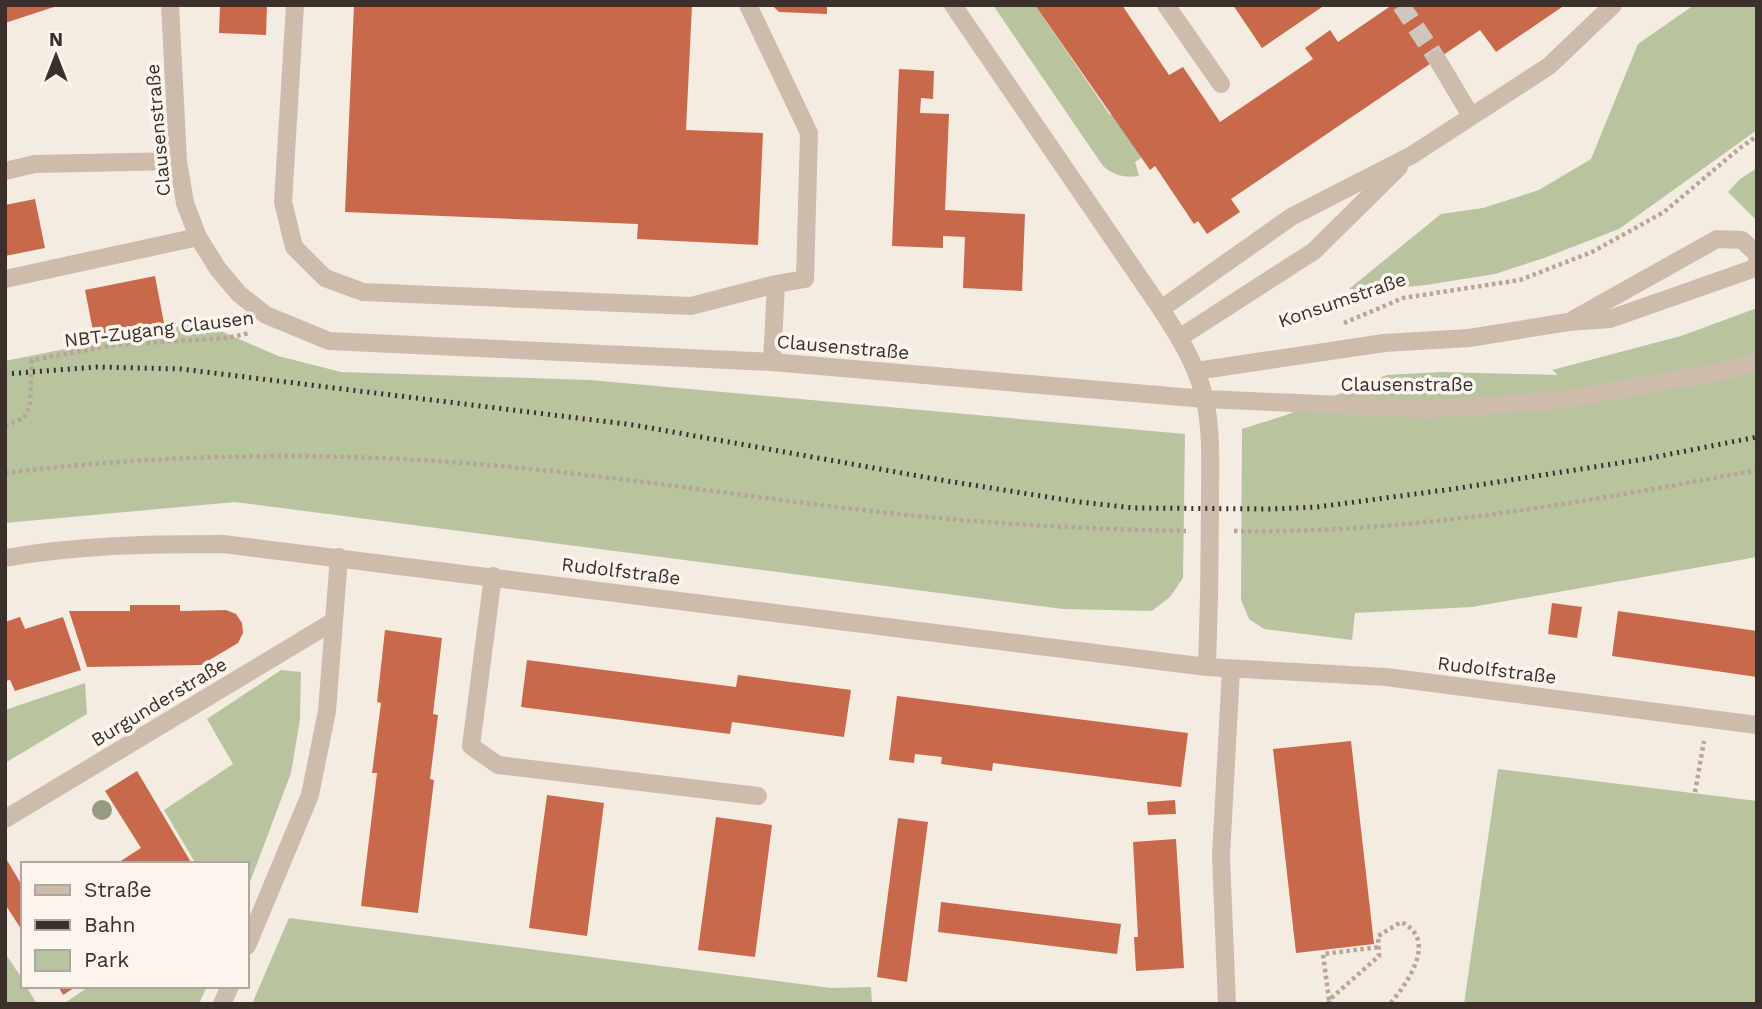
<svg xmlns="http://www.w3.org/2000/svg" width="1762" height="1009" viewBox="0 0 1762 1009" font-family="'Work Sans',sans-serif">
  <rect width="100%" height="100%" fill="#f4ebe1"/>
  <path fill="#b8c4a0" d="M 993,5 L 1035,5 L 1110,115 L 1112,114 L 1142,157 L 1135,162 L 1139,176 C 1124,178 1115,176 1103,166 Z
    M 1694,5 L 1757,5 L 1757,130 L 1619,229 L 1544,258 L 1495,274 L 1426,285 L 1369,290 L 1349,289 L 1441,214 L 1483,208 L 1539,190 L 1591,159 L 1638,44 Z
    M 1757,168 L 1757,221 L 1728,192 L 1740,179 Z
    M 1757,308 L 1757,557 L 1472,607 L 1355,613 L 1352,640 L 1264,629 L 1249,619 L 1241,600 L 1242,429 L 1286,415 L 1387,375 L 1442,372 L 1558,375 L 1552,370 L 1681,336 Z
    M 200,322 L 278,356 L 341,372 L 590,380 L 1185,434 L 1183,578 L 1170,597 L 1152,611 L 1063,609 L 235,502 L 5,523 L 5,361 Z
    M 281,670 L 301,672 L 300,719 L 291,773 L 247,890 L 247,864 L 196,864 L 164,810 L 233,764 L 207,719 Z
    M 85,683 L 87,714 L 5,763 L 5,710 Z
    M 1498,769 L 1757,801 L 1757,1004 L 1464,1004 Z
    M 289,918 L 831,988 L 871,987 L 872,1004 L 252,1004 Z
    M 5,953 L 23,980 L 23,986 L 26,986 L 37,1004 L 5,1004 Z
    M 90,986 L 207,986 L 199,1004 L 63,1004 Z"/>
  <path fill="#c8694b" d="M 5,5 L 57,5 L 57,6 L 5,23 Z
    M 220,5 L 267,5 L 266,35 L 219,33 Z
    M 354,5 L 692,5 L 686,130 L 763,133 L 758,245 L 637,239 L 638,224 L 345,212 Z
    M 772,5 L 827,5 L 827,14 L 779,12 Z
    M 1035,5 L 1122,5 L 1169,75 L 1183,67 L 1220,122 L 1313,59 L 1305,48 L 1330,30 L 1338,42 L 1392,5 L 1565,5 L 1496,52 L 1480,30 L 1231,199 L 1240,212 L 1207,234 L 1198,221 L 1194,224 L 1155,166 L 1150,170 Z
    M 1233,5 L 1325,5 L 1262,48 Z
    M 899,69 L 934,71 L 933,99 L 921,98 L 920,113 L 949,114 L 945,210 L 1025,214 L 1022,291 L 963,288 L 965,237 L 943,236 L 943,248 L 892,246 Z
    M 35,199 L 45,248 L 5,256 L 5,205 Z
    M 155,276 L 164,323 L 94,336 L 85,290 Z
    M 1552,603 L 1582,607 L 1577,638 L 1548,634 Z
    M 130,605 L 180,605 L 180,611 L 226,610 L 236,614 L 242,623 L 243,633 L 238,643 L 201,665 L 87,667 L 69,611 L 130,611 Z
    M 1618,611 L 1757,631 L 1757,677 L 1612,656 Z
    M 20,617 L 25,629 L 63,617 L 81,670 L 15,691 L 10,680 L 5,681 L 5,622 Z
    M 385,630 L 442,638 L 433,714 L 438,715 L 430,779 L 434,780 L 418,913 L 361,906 L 377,773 L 372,773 L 381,703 L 377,702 Z
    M 527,660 L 736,687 L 738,675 L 851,690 L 844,737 L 732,722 L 730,734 L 521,707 Z
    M 897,696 L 1188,733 L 1181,787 L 993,763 L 992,771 L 941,764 L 942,757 L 915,754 L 914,763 L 889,760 Z
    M 1351,741 L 1374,944 L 1296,953 L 1273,749 Z
    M 137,771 L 192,864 L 116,864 L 141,848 L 105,791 Z
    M 547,795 L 604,803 L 587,936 L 529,928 Z
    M 1175,800 L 1176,814 L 1148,815 L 1147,802 Z
    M 716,817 L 772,825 L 755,957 L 698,950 Z
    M 898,818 L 928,822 L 907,982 L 877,977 Z
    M 1176,839 L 1184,968 L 1136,971 L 1134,937 L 1138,937 L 1133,842 Z
    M 5,857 L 23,887 L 23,932 L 5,904 Z
    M 941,902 L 1121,924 L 1117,954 L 938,932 Z
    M 58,986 L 77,986 L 63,995 Z"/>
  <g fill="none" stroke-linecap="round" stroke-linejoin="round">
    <path stroke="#cfc6bd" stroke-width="18" stroke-dasharray="18 9" stroke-linecap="butt" d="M 1401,5 L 1437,59"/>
    <path stroke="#b9a596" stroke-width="4.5" stroke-dasharray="3.5 3.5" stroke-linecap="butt" d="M 1344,323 L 1403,298 L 1520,280 L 1592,252 L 1664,212 L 1740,148 L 1757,136
      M 5,426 L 24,418 L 30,406 L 32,360 L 115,345 L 226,338 L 250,333
      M 5,473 C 161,454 318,451 475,464 C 614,475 751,498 889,513 C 988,524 1087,529 1186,531
      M 1234,531 C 1409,534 1585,502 1757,470
      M 1695,792 L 1704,741
      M 1329,1000 L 1323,954 L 1379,947
      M 1329,1004 L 1329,1000 L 1379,956 L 1378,936 L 1401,922 C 1439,940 1407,983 1390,1004"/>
    <path stroke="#cdbbac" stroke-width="18" d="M 170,5 L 178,161 L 185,203 L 198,237 L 218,269 L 239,294 L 266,315 L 329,341 L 772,362 L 1205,399 L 1431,409 L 1554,401 L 1720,372 L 1757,362
      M 295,5 L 283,202 L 294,247 L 325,278 L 363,292 L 691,306 L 776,284
      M 748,5 L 809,133 L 805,279 L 776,284 L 772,362
      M 953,5 L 1161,309 C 1179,337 1198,367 1205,400 C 1212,433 1210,468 1210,501 C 1210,557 1209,612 1207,667
      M 1166,5 L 1221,84
      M 1437,59 L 1471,116
      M 5,171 L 35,164 L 178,161
      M 5,279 L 198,237
      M 1161,309 L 1291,217 L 1412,155 L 1549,66 L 1613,5
      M 1574,319 L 1717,239 L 1742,240 L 1757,254
      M 1179,338 L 1314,251 L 1399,167
      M 1196,371 L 1384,343 L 1469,338 L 1568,322 L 1610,319 L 1755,268 L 1757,261
      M 5,558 C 78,545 150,544 223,544 L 1207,667 L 1386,677 L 1757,725
      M 493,576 L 471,746 L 498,765 L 758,796
      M 5,819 L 334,621
      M 247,946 L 310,795 L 327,711 L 339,557
      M 222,1004 L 230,986
      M 1227,1004 L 1221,856 L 1231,669"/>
    <path stroke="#3b302b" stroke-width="5" stroke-dasharray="2 5" stroke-linecap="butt" d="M 5,374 L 97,367 L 181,369 L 634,425 L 941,480 L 1079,502 L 1134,508 L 1272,509 L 1317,507 L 1453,489 L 1645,459 L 1757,437"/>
  </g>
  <circle fill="#969b7f" cx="102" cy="810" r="10"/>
  <g text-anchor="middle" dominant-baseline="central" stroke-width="7" stroke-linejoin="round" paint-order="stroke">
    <g font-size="19" fill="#3b302b" stroke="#fbf5ee">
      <text transform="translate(158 130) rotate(-95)">Clausenstraße</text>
      <text transform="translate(1342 300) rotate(-19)">Konsumstraße</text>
      <text transform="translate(159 329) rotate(-7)">NBT-Zugang Clausen</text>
      <text transform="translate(843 347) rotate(5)">Clausenstraße</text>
      <text x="1407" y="384">Clausenstraße</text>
      <text transform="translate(621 571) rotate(7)">Rudolfstraße</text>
      <text transform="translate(1497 670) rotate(7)">Rudolfstraße</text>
      <text transform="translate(159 702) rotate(-31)">Burgunderstraße</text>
    </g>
  </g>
  <rect width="1762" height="1009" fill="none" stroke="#3b302b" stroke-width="14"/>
  <rect x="21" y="862" width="228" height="126" fill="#fbf5ee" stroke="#aea6a0" stroke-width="2"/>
  <rect x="35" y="885" width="35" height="10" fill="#cdbbac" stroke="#aea6a0" stroke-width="2"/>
  <text x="84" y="897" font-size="21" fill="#3b302b">Straße</text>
  <rect x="35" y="920" width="35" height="10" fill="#3b302b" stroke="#aea6a0" stroke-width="2"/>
  <text x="84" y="932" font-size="21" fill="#3b302b">Bahn</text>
  <rect x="35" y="950" width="35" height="21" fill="#b8c4a0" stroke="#aea6a0" stroke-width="2"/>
  <text x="84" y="967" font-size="21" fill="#3b302b">Park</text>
  <g transform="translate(56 56)" stroke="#fbf5ee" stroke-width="5" paint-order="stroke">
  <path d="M0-5L12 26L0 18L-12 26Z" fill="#3b302b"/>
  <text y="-10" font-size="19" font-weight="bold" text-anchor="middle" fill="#3b302b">N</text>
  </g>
</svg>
